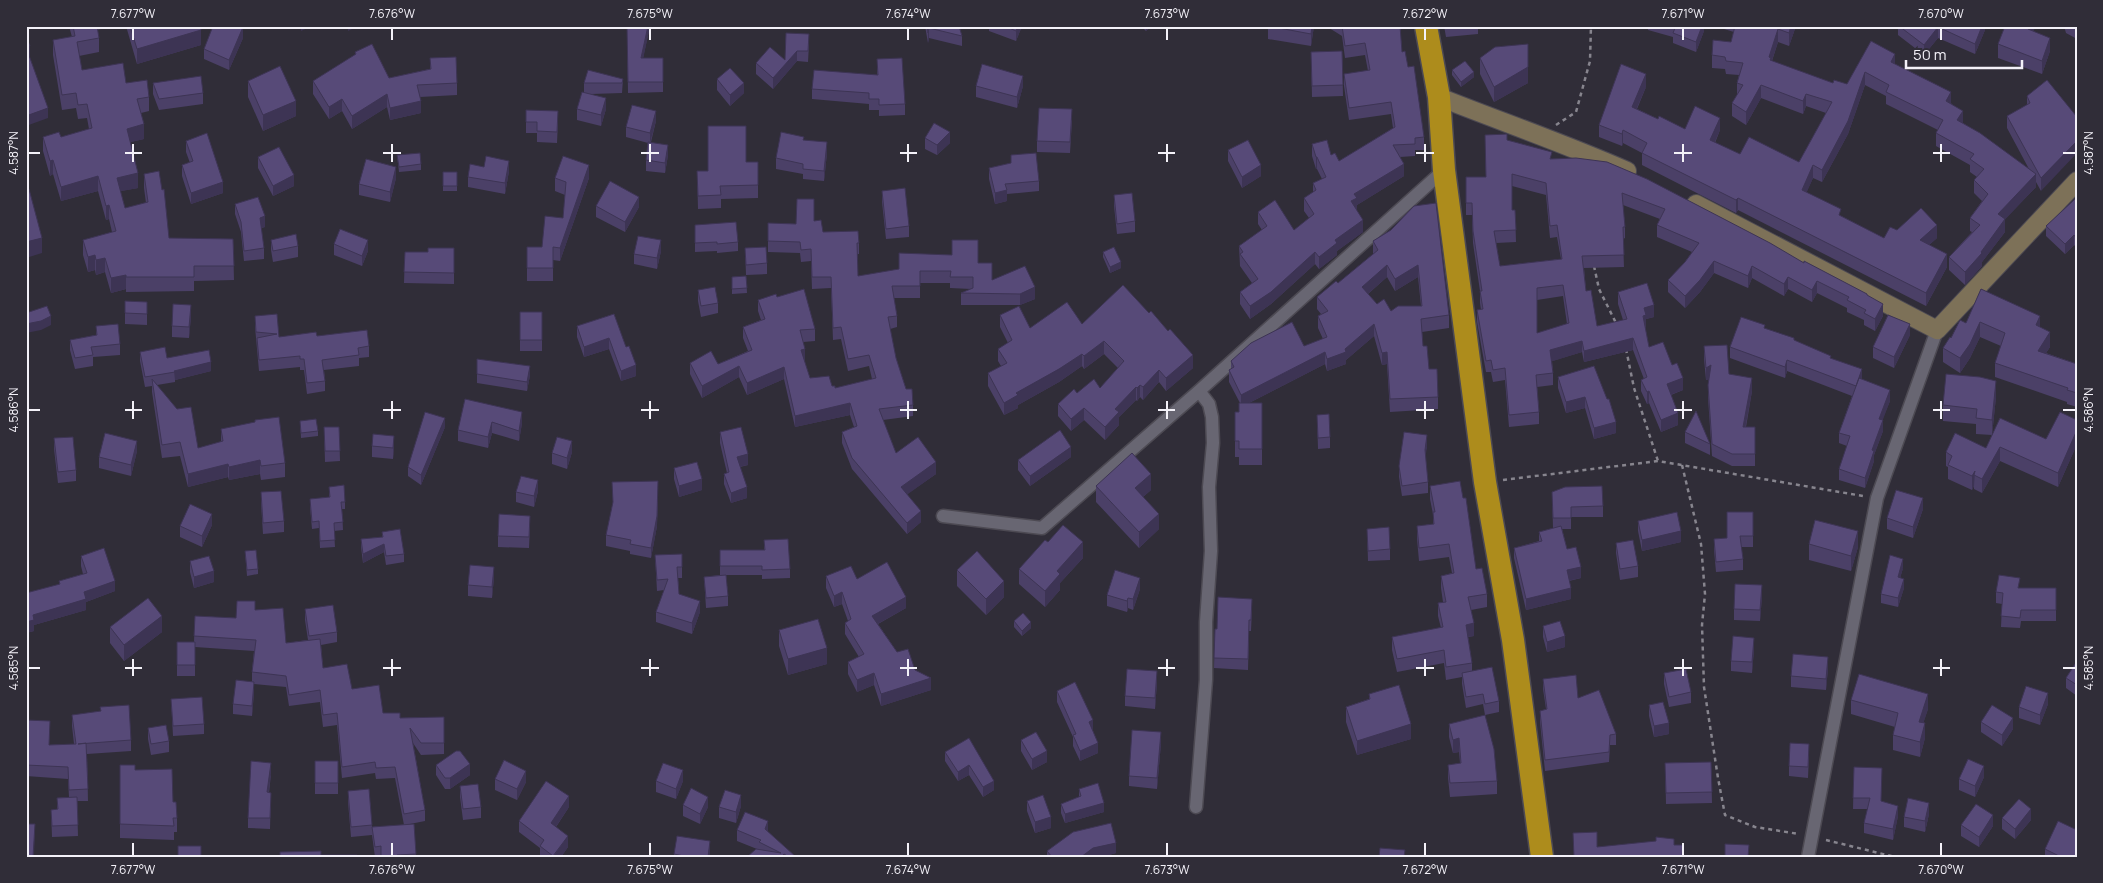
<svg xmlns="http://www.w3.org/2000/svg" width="2103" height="883" viewBox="0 0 2103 883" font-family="Manrope,sans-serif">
  <rect width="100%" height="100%" fill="#302d38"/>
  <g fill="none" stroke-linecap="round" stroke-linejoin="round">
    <defs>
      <path id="street" d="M 943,516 L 1042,528 L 1199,391 L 1444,170
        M 1196,807 L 1206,680 L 1206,622 L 1211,551 L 1209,487 L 1213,443 L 1212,417 L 1209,404 L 1199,391
        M 1808,857 L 1877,498 L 1937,330"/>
      <path id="secondary" d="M 1439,97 C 1502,122 1566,144 1627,171
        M 1696,204 L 1937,330 L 2077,181"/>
      <path id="highway" d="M 1426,26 L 1439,97 L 1444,170 L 1485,482 L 1513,640 L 1542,857"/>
    </defs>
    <use href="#street" stroke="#4d4a53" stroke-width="15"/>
    <use href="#secondary" stroke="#4d4a53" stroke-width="20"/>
    <use href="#highway" stroke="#4d4a53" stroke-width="25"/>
    <path stroke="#87858e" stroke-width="2.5" stroke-dasharray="4 4" stroke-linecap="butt" d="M 1556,125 L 1576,112 L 1590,61 L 1591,26
      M 1594,266 L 1599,289 L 1616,323
      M 1626,349 L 1634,388 L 1658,461
      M 1682,465 L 1701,544 L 1705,594 L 1702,625 L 1704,687 L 1718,778 L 1725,815 L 1755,827 L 1799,834
      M 1503,480 L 1658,461 L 1863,496
      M 1826,840 L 1895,857"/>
    <use href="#street" stroke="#686672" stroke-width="12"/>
    <use href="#secondary" stroke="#7d7158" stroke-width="18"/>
    <use href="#highway" stroke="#ad8c1c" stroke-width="22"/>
  </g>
  <path fill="#4b4067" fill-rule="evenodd" d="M 69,26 L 112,26 L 97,30 L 99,38 L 99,52 L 79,56 L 82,70 L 126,83 L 149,97 L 149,111 L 141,113 L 144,139 L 130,142 L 138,188 L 120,191 L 125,208 L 146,203 L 144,188 L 144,174 L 169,238 L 233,239 L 234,280 L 194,281 L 194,291 L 126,292 L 126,289 L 111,293 L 105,272 L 96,275 L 95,270 L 88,272 L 83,255 L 83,240 L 112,232 L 109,219 L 106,220 L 98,191 L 61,201 L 53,174 L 50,176 L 43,151 L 43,137 L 61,137 L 89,129 L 87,118 L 78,119 L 76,108 L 62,110 L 53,55 L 53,40 L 72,37 Z
    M 126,26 L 200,26 L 201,45 L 137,64 Z
    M 627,26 L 650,26 L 643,58 L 663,58 L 663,92 L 628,93 Z
    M 925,26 L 959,26 L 962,36 L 962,46 L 929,38 L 928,43 Z
    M 989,26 L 1022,26 L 1016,41 L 989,31 Z
    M 1141,26 L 1152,26 L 1146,31 Z
    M 1268,26 L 1314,26 L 1311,46 L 1268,39 Z
    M 1326,26 L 1400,26 L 1402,52 L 1408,67 L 1424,137 L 1424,150 L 1415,150 L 1415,156 L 1400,157 L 1404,176 L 1357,205 L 1356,210 L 1363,232 L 1337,251 L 1337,255 L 1319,269 L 1315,264 L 1271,304 L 1250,319 L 1240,304 L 1240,292 L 1252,283 L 1240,266 L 1239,246 L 1262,230 L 1258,224 L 1258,212 L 1294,230 L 1309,218 L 1304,211 L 1304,198 L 1313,193 L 1313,183 L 1322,179 L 1317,169 L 1316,169 L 1312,156 L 1312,144 L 1331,155 L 1339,161 L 1393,128 L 1391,114 L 1349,120 L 1344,86 L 1344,74 L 1368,71 L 1365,55 L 1345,58 L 1342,36 Z
    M 1444,26 L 1478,26 L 1478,34 L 1446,37 Z
    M 1648,26 L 1704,26 L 1704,31 L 1696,52 L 1673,43 L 1673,37 L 1648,30 Z
    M 1714,26 L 1796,26 L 1789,46 L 1778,42 L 1772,61 L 1833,83 L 1847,84 L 1871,41 L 1895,64 L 1951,103 L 1963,123 L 2029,169 L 2007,128 L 2007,116 L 2027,105 L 2027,96 L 2047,80 L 2041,191 L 2036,182 L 2036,187 L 2005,219 L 2005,232 L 1982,262 L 1982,266 L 1965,285 L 1949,270 L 1949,257 L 1972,232 L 1970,231 L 1970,218 L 1982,201 L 1974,193 L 1974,180 L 1977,177 L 1970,172 L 1970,165 L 1936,146 L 1936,133 L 1938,130 L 1886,104 L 1886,96 L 1865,85 L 1848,134 L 1822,182 L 1813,178 L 1806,193 L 1841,216 L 1884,238 L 1897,230 L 1937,238 L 1929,245 L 1947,267 L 1926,306 L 1738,210 L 1736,213 L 1642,165 L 1642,153 L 1623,143 L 1622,146 L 1599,137 L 1599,125 L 1646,87 L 1637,109 L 1658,119 L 1685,129 L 1720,130 L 1715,143 L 1740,154 L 1799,162 L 1826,113 L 1806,106 L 1803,114 L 1761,98 L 1746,125 L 1732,116 L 1732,103 L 1737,96 L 1737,83 L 1739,75 L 1726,74 L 1725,69 L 1712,68 L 1712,55 L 1731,42 L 1734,32 Z
    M 1898,26 L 1985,26 L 1985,30 L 1975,54 L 1938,38 L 1924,55 L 1898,35 Z
    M 2036,26 L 2033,31 L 2050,51 L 2042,74 L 1998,58 L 1998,44 Z
    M 2064,26 L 2077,26 L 2077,39 L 2066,33 Z
    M 786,33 L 809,44 L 808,62 L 797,61 L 773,89 L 756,74 L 756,63 L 785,60 Z
    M 243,38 L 229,70 L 204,59 L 204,49 Z
    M 1342,51 L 1343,96 L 1312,97 L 1311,52 Z
    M 355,52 L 389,78 L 430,69 L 430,58 L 457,83 L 457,95 L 420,97 L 421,113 L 390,120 L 387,107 L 352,129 L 342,111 L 329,119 L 313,94 L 313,81 L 355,55 Z
    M 1480,58 L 1528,83 L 1494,102 L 1480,74 Z
    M 877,59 L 905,104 L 905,115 L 879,116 L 879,110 L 869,110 L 869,104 L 812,99 L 812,89 L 877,75 Z
    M 1452,70 L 1474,77 L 1461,87 L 1452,75 Z
    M 623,79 L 622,93 L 591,94 L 606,109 L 601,126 L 577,120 L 577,109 L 584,92 L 584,83 Z
    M 717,79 L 744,93 L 730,106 L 717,90 Z
    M 248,81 L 296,116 L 263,131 L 248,97 Z
    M 153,83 L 203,93 L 203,104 L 159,110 L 153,94 Z
    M 976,86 L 1023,86 L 1017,108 L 976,97 Z
    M 526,110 L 558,121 L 557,143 L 537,142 L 537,133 L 526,133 Z
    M 1072,120 L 1070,153 L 1037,152 L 1037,141 Z
    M 656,121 L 651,142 L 668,155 L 665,173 L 646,171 L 646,160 L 648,143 L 626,137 L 626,127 Z
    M 1485,135 L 1507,140 L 1552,159 L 1804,263 L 1867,296 L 1883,316 L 1875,331 L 1864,325 L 1864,320 L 1847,312 L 1847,308 L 1817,293 L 1812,302 L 1788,289 L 1784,296 L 1752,278 L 1748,288 L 1714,273 L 1700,292 L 1685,308 L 1668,292 L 1668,280 L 1685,262 L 1692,252 L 1657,237 L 1657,225 L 1660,219 L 1623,205 L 1625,227 L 1625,238 L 1623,239 L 1624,267 L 1584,268 L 1586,291 L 1597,326 L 1623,320 L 1618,304 L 1618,292 L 1654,317 L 1646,319 L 1646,327 L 1645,327 L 1649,347 L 1672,365 L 1683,390 L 1671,395 L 1678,425 L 1661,432 L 1649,403 L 1647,404 L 1641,391 L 1641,380 L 1644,379 L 1633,350 L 1584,362 L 1582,352 L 1552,361 L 1553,373 L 1553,385 L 1537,387 L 1539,412 L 1539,424 L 1509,427 L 1505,380 L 1493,382 L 1491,372 L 1486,372 L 1477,322 L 1477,310 L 1481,310 L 1480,303 L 1480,291 L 1473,243 L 1472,215 L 1466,215 L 1466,177 L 1486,177 ZM 1512,186 L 1546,195 L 1550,238 L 1557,237 L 1561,259 L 1500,266 L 1496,243 L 1516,242 L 1515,210 L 1512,210 ZM 1563,296 L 1567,324 L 1537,333 L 1537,300 Z
    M 925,138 L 950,143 L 937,155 L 925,149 Z
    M 804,140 L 827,153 L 824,181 L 803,179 L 803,174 L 776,169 L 776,158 Z
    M 186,141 L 223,193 L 191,204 L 182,176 L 182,165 L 190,163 L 186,152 Z
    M 1228,150 L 1261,176 L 1242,188 L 1228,161 Z
    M 397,155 L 421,164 L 421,170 L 399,172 Z
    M 1011,155 L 1039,181 L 1039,191 L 1007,194 L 1007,201 L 995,204 L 989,179 L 989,168 L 1011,163 Z
    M 258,157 L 294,186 L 273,196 L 258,168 Z
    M 509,171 L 505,194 L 468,187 L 468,177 Z
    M 697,171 L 708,171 L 758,185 L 758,198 L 721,199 L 721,208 L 698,209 Z
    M 443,172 L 457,172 L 457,191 L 443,191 Z
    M 396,178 L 390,202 L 359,195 L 359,184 Z
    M 555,178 L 589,178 L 560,261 L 553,260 L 553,281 L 527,281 L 527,247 L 542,247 L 563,218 L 565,195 L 555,191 Z
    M 882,191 L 909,226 L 909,237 L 886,239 L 882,202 Z
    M 1114,195 L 1135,221 L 1135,232 L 1117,234 L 1114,206 Z
    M 2077,201 L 2077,248 L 2074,245 L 2065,254 L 2046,236 L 2046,226 Z
    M 235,204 L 265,227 L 261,228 L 264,248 L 264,259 L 244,261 L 241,232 L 235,214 Z
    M 596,206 L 639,207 L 625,232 L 596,217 Z
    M 1414,206 L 1449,315 L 1449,328 L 1422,332 L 1423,346 L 1429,369 L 1438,397 L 1438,409 L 1390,412 L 1387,364 L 1382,365 L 1374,336 L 1346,360 L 1346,364 L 1327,371 L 1325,364 L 1249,403 L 1262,403 L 1262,465 L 1239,465 L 1239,457 L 1235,457 L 1235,412 L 1239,412 L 1240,403 L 1229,382 L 1229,370 L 1231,369 L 1231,361 L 1304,346 L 1323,339 L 1318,328 L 1318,316 L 1321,314 L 1317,309 L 1317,297 L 1338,283 L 1373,254 L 1373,241 L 1391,230 ZM 1387,277 L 1395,291 L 1418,277 L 1421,306 L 1391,311 L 1377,304 L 1368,294 Z
    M 814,221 L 823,232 L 859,243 L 859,254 L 857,254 L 858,276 L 978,263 L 992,280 L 1035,299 L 1020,305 L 961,305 L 961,293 L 971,289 L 950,288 L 950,283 L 920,283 L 920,298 L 894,298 L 897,316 L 897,327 L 890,329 L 896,358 L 906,389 L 913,405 L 913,416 L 883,420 L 896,453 L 936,474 L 907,494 L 921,522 L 907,534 L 852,469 L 842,443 L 842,432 L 854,427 L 850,415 L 795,427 L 784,379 L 747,395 L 739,377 L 702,398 L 690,374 L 690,363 L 718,364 L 748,351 L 743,338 L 743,327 L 761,320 L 758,311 L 758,300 L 777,297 L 815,329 L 815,341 L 803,342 L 804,361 L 810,378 L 835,388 L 872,379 L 869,366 L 848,371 L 841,339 L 833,340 L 831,288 L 812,289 L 811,261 L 801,262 L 800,253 L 768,252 L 768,223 L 796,224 Z
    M 695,225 L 738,242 L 738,251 L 717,253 L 717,251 L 695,252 Z
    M 271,240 L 298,246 L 298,257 L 273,262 L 271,250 Z
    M 334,244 L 368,251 L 362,266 L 334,255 Z
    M 454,248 L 454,284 L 404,283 L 405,252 L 428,252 Z
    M 745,248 L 767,263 L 767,274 L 746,275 Z
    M 661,251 L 657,269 L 634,264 L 634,254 Z
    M 1103,252 L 1121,268 L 1110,273 L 1103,257 Z
    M 746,276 L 747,293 L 732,294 L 732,277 Z
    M 1981,289 L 2040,327 L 2050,347 L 2046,353 L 2077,364 L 2077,407 L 2067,404 L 2067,402 L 1995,377 L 1995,363 L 2001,346 L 1980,337 L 1970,358 L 1960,373 L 1943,362 L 1943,348 L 1966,323 Z
    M 698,290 L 718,303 L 718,313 L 701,317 L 698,301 Z
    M 125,301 L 147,313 L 147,325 L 125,324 Z
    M 520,312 L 542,312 L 542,351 L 520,351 Z
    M 614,314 L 636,376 L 621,381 L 609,349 L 584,357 L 577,337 L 577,326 Z
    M 1000,315 L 1030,328 L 1082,324 L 1193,368 L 1166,391 L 1159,382 L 1143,400 L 1140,397 L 1137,401 L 1136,400 L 1119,417 L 1119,425 L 1105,440 L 1084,420 L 1071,431 L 1058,416 L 1058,404 L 1077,393 L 1100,388 L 1118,368 L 1104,354 L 1084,369 L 1082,366 L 1059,382 L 1018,405 L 1018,408 L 1004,415 L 988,386 L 988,373 L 1001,366 L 998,361 L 998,349 L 1008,343 L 1000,327 Z
    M 191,316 L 189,338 L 172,337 L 172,326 Z
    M 255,316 L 279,337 L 317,336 L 369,346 L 369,357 L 359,358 L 359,366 L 324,370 L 325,381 L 325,391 L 307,394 L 304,370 L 300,370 L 300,367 L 259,371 L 255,327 Z
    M 96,326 L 120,344 L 120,355 L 93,357 L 93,366 L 75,369 L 70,350 L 70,340 L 96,335 Z
    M 1765,329 L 1794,340 L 1831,358 L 1862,379 L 1890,401 L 1882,420 L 1883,431 L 1874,455 L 1874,461 L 1865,488 L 1839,480 L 1839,469 L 1847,446 L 1839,443 L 1839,433 L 1852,396 L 1787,371 L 1785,378 L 1730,358 L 1730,347 Z
    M 1910,335 L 1894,368 L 1873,358 L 1873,347 Z
    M 1704,346 L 1729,374 L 1752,391 L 1746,427 L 1755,427 L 1755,466 L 1732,466 L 1712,456 L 1708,398 L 1708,385 L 1709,379 L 1706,380 L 1704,359 Z
    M 140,352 L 167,358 L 211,371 L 175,380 L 175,382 L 157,385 L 198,448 L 221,442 L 221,429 L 285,463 L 285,477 L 261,480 L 260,474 L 229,480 L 228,477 L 188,487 L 180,456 L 162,458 L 152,392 L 152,386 L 145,387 L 140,361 Z
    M 477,359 L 530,375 L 527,391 L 477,383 Z
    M 1594,366 L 1616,433 L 1594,439 L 1585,408 L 1566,413 L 1558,388 L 1558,377 Z
    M 1996,397 L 1992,435 L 2046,439 L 2077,420 L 2077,444 L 2058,487 L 2000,461 L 1982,493 L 1974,489 L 1974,486 L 1972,490 L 1948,479 L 1948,467 L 1946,466 L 1946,452 L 1986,448 L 1992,435 L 1976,434 L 1976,424 L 1943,421 L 1943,405 Z
    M 465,399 L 522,423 L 519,441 L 492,433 L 488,448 L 458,441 L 458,430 Z
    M 1317,415 L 1330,437 L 1330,448 L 1318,449 Z
    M 300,421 L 318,431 L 318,436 L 301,438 Z
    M 324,427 L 339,427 L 340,461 L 325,462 Z
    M 445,427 L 421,485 L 408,476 L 408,467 Z
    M 720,432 L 748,465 L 740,467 L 747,498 L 731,503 L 724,484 L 724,474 L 727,473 L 720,443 Z
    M 1685,432 L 1710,444 L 1710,455 L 1685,443 Z
    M 54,438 L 76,470 L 76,481 L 58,483 L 54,449 Z
    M 372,446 L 394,447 L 393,459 L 372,457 Z
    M 1427,446 L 1425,456 L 1428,482 L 1428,493 L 1402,496 L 1399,477 L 1399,466 Z
    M 137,451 L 131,476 L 99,468 L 99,457 Z
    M 572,452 L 567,469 L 552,464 L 552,453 Z
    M 1071,457 L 1030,486 L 1018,470 L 1018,460 Z
    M 674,468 L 702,490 L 679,497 L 674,479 Z
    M 1096,486 L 1151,490 L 1143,497 L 1159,529 L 1139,548 L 1096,502 Z
    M 1430,486 L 1476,569 L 1487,594 L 1487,607 L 1471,610 L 1474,636 L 1468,637 L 1472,663 L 1472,671 L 1499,701 L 1499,712 L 1485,715 L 1483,704 L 1466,708 L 1462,684 L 1462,677 L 1446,680 L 1444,663 L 1397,672 L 1392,650 L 1392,637 L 1441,628 L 1438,616 L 1438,603 L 1443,602 L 1441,588 L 1441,576 L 1452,573 L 1449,557 L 1419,561 L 1417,539 L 1417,526 L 1433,524 L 1433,514 L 1430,499 Z
    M 329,487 L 345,502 L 345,509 L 342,509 L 343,530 L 334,531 L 335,547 L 320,548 L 319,528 L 312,529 L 310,507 L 310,499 L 329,497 Z
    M 538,491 L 534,507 L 516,502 L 516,492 Z
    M 261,492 L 284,521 L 284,532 L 263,534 L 261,503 Z
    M 658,492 L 657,526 L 651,558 L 630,554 L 630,551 L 606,546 L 606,535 Z
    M 1552,492 L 1603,506 L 1603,517 L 1571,517 L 1571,529 L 1562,529 L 1567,549 L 1581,578 L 1569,581 L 1571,599 L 1526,610 L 1514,558 L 1514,548 L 1539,541 L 1539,532 L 1553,528 Z
    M 1923,509 L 1913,538 L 1887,529 L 1887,518 Z
    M 1753,512 L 1753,547 L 1741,547 L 1743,559 L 1743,570 L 1716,572 L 1714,550 L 1714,539 L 1727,538 Z
    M 1638,521 L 1681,542 L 1642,551 L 1638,531 Z
    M 212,525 L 202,547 L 180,537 L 180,526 Z
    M 530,526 L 529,548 L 498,547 L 498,536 Z
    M 1367,529 L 1390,549 L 1390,560 L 1368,561 Z
    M 382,532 L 404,554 L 404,562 L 386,565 L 384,552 L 363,563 L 361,547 L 361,539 L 382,537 Z
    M 764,540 L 790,569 L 790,578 L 762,579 L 762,575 L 726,575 L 728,596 L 728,606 L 706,608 L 704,577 L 720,575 L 720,550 L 764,550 Z
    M 1048,542 L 1083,558 L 1060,583 L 1060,590 L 1045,607 L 1019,584 L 1019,569 Z
    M 1616,543 L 1638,566 L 1638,577 L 1620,580 L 1616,553 Z
    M 1809,544 L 1858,547 L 1851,571 L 1809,560 Z
    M 245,551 L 258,569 L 258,574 L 247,576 Z
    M 655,555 L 682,567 L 682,578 L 678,578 L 679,594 L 700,612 L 692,634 L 656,622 L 656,612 L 664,590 L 657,591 Z
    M 81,556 L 115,591 L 86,602 L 86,610 L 34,625 L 34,631 L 26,633 L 26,593 L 59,585 L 59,581 L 83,574 L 81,566 Z
    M 190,561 L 214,582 L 194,588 L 190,572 Z
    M 1903,568 L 1900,578 L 1904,588 L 1898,607 L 1881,603 L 1881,594 Z
    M 957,570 L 1004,597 L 986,615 L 957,586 Z
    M 826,576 L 857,579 L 906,608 L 878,624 L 897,652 L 915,670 L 931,690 L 881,706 L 874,685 L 857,692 L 848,674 L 848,662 L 859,657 L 845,634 L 845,623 L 848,621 L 842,604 L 834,607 L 826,588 Z
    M 494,577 L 492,598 L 468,596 L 468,585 Z
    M 2020,588 L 2056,588 L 2056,621 L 2021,621 L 2020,628 L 2001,627 L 2002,604 L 1996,603 L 1996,592 Z
    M 1140,589 L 1133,610 L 1128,608 L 1127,612 L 1107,606 L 1107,595 Z
    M 1762,596 L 1760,621 L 1734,620 L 1734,609 Z
    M 305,609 L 337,632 L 337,642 L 321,645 L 323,668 L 383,713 L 400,718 L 444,717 L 444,754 L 421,755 L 413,743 L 425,810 L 425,821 L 405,825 L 414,824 L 416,857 L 375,857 L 372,835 L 351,837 L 348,802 L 348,791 L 369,789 L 372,827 L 404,825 L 395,778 L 376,779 L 375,773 L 342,778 L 337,725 L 323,727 L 320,702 L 289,706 L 286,687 L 254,684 L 254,692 L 252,716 L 233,714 L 233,704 L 252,681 L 252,672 L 254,651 L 195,647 L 195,676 L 177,676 L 177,642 L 194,642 L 195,616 L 236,618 L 255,610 L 286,643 L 308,640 L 305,620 Z
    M 1252,609 L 1251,631 L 1249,631 L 1248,670 L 1214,668 L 1215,629 L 1217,629 Z
    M 1014,621 L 1031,628 L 1022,636 L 1014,627 Z
    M 1543,626 L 1565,647 L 1547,652 L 1543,637 Z
    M 110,627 L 162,632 L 124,661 L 110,643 Z
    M 779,630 L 827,664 L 788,675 L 779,646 Z
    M 1754,649 L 1752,673 L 1731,671 L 1731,661 Z
    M 2077,661 L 2077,696 L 2066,688 L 2066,678 Z
    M 1828,668 L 1826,690 L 1791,687 L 1791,676 Z
    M 1664,673 L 1691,692 L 1691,703 L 1669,707 L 1664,684 Z
    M 1543,679 L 1578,698 L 1616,734 L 1616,745 L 1610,745 L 1609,762 L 1545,771 L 1540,722 L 1540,711 L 1546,709 L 1543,689 Z
    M 1157,682 L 1155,709 L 1125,706 L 1125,696 Z
    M 1057,691 L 1093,731 L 1098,753 L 1080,761 L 1073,746 L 1073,737 L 1057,702 Z
    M 1369,694 L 1411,739 L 1357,755 L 1346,722 L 1346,707 L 1369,699 Z
    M 171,699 L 204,724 L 204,734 L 173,736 Z
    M 1851,700 L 1928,709 L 1923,723 L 1925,738 L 1920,757 L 1893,750 L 1893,735 L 1895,727 L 1851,714 Z
    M 2048,704 L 2040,725 L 2019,718 L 2019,707 Z
    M 1649,705 L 1669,734 L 1654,737 L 1649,716 Z
    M 72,715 L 131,740 L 131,751 L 87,754 L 88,801 L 77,801 L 78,836 L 52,837 L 51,810 L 57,810 L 57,798 L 69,797 L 68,779 L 26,776 L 26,720 L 49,745 L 74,744 L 72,726 Z
    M 1981,722 L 2013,729 L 2002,746 L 1981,732 Z
    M 1449,724 L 1497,781 L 1497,794 L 1450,797 L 1448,778 L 1448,765 L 1460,763 L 1459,752 L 1453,753 L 1449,737 Z
    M 148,728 L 169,741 L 169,752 L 151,755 L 148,739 Z
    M 1021,740 L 1047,762 L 1032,770 L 1021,751 Z
    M 1161,743 L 1157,789 L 1129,786 L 1129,776 Z
    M 945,752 L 994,781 L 994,790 L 983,797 L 969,775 L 958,781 L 945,761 Z
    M 1809,755 L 1808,778 L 1789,776 L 1789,766 Z
    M 315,761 L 338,761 L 338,794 L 315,794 Z
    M 1711,762 L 1712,803 L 1666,804 L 1665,763 Z
    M 120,765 L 135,770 L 173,802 L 177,818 L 177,832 L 174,832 L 174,840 L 120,838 Z
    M 436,765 L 470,775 L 450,789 L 445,789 L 436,775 Z
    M 1854,767 L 1881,801 L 1898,816 L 1893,840 L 1864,833 L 1864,823 L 1868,809 L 1853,809 Z
    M 271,774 L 269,793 L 271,793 L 270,829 L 248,828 L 248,818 Z
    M 1984,777 L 1975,797 L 1959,790 L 1959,779 Z
    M 495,779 L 526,782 L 517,800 L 495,790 Z
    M 656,781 L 683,781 L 676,799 L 656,792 Z
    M 460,786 L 481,807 L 481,818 L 463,820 L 460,797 Z
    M 1079,789 L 1104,812 L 1065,823 L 1061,813 L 1061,804 L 1079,797 Z
    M 1027,801 L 1051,828 L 1035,833 L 1027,811 Z
    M 683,805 L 708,807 L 700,824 L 683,816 Z
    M 741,806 L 736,823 L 719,818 L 719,807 Z
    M 569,807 L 556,827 L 568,847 L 561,857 L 540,857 L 540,848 L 519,832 L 519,821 Z
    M 1929,814 L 1925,832 L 1904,827 L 1904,817 Z
    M 2002,818 L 2031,820 L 2015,839 L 2002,829 Z
    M 1961,825 L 1993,826 L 1979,847 L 1961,836 Z
    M 737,830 L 768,832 L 795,857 L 747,857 L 757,849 L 737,841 Z
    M 2045,849 L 2077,857 L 2045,857 Z
    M 1047,851 L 1116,853 L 1102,857 L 1047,857 Z
    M 710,852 L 710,857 L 674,857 L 674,854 Z"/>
  <path fill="#3d3454" d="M 94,26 L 112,26 L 94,30 Z
    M 301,26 L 312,26 L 301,31 Z
    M 348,26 L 358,26 L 348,31 Z
    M 648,26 L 650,26 L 641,69 L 641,58 Z
    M 1018,26 L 1022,26 L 1016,41 L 1016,31 Z
    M 1146,26 L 1152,26 L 1146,31 Z
    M 1312,26 L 1314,26 L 1311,46 L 1311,34 Z
    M 1702,26 L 1704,26 L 1704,31 L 1696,52 L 1696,42 Z
    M 1791,26 L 1796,26 L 1789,46 L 1789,33 Z
    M 1982,26 L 1985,26 L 1985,30 L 1975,54 L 1975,44 Z
    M 2029,26 L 2036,26 L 2028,42 L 2028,29 Z
    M 243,27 L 243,38 L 229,70 L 229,60 Z
    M 1938,27 L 1938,38 L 1924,55 L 1924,45 Z
    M 929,28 L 929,38 L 928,43 L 928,33 Z
    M 1778,29 L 1778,42 L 1771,63 L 1769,57 Z
    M 201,30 L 201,45 L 137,64 L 137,49 Z
    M 2050,38 L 2050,51 L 2042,74 L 2042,61 Z
    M 1528,44 L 1528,83 L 1494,102 L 1494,87 Z
    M 30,46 L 30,56 L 26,57 L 26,47 Z
    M 797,51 L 797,61 L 773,89 L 773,78 Z
    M 1895,54 L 1895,67 L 1891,62 Z
    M 1474,72 L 1474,77 L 1461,87 L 1461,82 Z
    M 1865,72 L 1865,85 L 1848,134 L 1822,182 L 1822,170 Z
    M 1646,74 L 1646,87 L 1632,119 L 1632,107 Z
    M 1023,76 L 1023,86 L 1017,108 L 1017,97 Z
    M 744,83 L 744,93 L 730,106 L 730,95 Z
    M 1761,85 L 1761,98 L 1746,125 L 1746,112 Z
    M 1951,92 L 1951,104 L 1946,101 Z
    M 387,94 L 387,107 L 352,129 L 352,116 Z
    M 1806,94 L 1806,106 L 1803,114 L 1803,101 Z
    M 606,98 L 606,109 L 601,126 L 601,115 Z
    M 342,99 L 342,111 L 329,119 L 329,107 Z
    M 296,101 L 296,116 L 263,131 L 263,115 Z
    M 421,101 L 421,113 L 390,120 L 390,108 Z
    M 48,108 L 48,118 L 26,126 L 26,116 Z
    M 656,111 L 656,121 L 650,143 L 650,133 Z
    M 1963,111 L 1963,124 L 1957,120 Z
    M 1720,118 L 1720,130 L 1710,153 L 1710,140 Z
    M 144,124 L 144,139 L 127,143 L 127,129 Z
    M 1623,130 L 1623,143 L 1622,146 L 1622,134 Z
    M 950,132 L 950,143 L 937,155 L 937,145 Z
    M 2077,141 L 2077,153 L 2041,191 L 2041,178 Z
    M 827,142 L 827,153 L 824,181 L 824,171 Z
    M 668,145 L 668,155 L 665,173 L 665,163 Z
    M 1316,157 L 1317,157 L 1317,169 L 1316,169 Z
    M 53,160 L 53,174 L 50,176 L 50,161 Z
    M 509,161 L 509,171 L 505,194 L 505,183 Z
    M 1404,164 L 1404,176 L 1357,205 L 1357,210 L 1351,201 L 1354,194 Z
    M 589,165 L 589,178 L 560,261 L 560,248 Z
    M 1261,165 L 1261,176 L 1242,188 L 1242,177 Z
    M 1813,165 L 1813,178 L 1802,203 L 1802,190 Z
    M 396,167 L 396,178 L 390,202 L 390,192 Z
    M 138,173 L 138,188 L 117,192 L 117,178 Z
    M 2036,174 L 2036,187 L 1998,227 L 1998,214 Z
    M 294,175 L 294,186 L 273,196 L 273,186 Z
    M 98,176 L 98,191 L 61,201 L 61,187 Z
    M 223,182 L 223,193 L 191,204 L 191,193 Z
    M 1007,190 L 1007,201 L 995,204 L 995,193 Z
    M 639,197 L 639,207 L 625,232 L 625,222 Z
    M 1738,198 L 1738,210 L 1736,213 L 1736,200 Z
    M 109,205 L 109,219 L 106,220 L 106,206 Z
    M 265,216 L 265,227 L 260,228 L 260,218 Z
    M 2005,219 L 2005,232 L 1982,262 L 1982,266 L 1965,285 L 1965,272 Z
    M 1363,220 L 1363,232 L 1337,251 L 1337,255 L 1319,269 L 1319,257 L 1335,240 Z
    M 1937,225 L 1937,238 L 1920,253 L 1920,240 Z
    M 2074,235 L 2074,245 L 2065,254 L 2065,244 Z
    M 42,238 L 42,253 L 26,258 L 26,242 Z
    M 368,240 L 368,251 L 362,266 L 362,256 Z
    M 661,240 L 661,251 L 657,269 L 657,258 Z
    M 1315,252 L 1315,264 L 1271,304 L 1250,319 L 1250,306 Z
    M 1947,254 L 1947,267 L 1926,306 L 1926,293 Z
    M 95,255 L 95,270 L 88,272 L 88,257 Z
    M 105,258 L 105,272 L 96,275 L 96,260 Z
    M 1714,261 L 1714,273 L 1700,292 L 1685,308 L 1685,296 Z
    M 1121,262 L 1121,268 L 1110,273 L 1110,267 Z
    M 1387,265 L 1387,277 L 1362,299 L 1362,287 Z
    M 1418,265 L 1418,277 L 1395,291 L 1395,279 Z
    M 1752,266 L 1752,278 L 1748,288 L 1748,276 Z
    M 126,275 L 126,289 L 111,293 L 111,278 Z
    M 1788,277 L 1788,289 L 1784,296 L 1784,284 Z
    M 1817,281 L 1817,293 L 1812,302 L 1812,290 Z
    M 1035,287 L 1035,299 L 1020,305 L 1020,294 Z
    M 1883,304 L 1883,316 L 1875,331 L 1875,319 Z
    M 191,305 L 191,316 L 189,338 L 189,327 Z
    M 1654,305 L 1654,317 L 1646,319 L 1646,327 L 1643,328 L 1644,308 Z
    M 51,316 L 51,325 L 41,330 L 26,333 L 26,324 Z
    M 2040,316 L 2040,330 L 2036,325 Z
    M 1980,322 L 1980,337 L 1970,358 L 1960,373 L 1960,358 Z
    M 1374,324 L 1374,336 L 1346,360 L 1346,364 L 1327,371 L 1327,359 L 1345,349 Z
    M 1910,324 L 1910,335 L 1894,368 L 1894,357 Z
    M 2050,332 L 2050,347 L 2038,365 L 2038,351 Z
    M 609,338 L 609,349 L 584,357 L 584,347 Z
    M 1633,338 L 1633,350 L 1584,362 L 1584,351 Z
    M 1104,341 L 1104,354 L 1084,369 L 1084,356 Z
    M 1582,341 L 1582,352 L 1550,362 L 1550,350 Z
    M 805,349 L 805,361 L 801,362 L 801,350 Z
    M 1325,352 L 1325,364 L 1241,407 L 1241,395 Z
    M 1387,352 L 1387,364 L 1382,365 L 1382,353 Z
    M 1082,354 L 1082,366 L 1059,382 L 1018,405 L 1018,408 L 1004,415 L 1004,403 L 1016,393 Z
    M 1193,355 L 1193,368 L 1166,391 L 1166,378 Z
    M 1787,360 L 1787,371 L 1785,378 L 1785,367 Z
    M 211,362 L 211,371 L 175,380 L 174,371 Z
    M 636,365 L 636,376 L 621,381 L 621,371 Z
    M 1711,365 L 1711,378 L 1706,380 L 1706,368 Z
    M 530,366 L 530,375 L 527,391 L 527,382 Z
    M 739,366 L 739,377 L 702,398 L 702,386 Z
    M 784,367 L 784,379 L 747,395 L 747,383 Z
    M 1862,369 L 1862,379 L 1856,386 Z
    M 1159,370 L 1159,382 L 1143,400 L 1143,387 Z
    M 1683,378 L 1683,390 L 1667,396 L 1667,384 Z
    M 1752,378 L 1752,391 L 1743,440 L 1743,427 Z
    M 1996,381 L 1996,397 L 1992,435 L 1992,420 Z
    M 1140,385 L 1140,397 L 1137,401 L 1137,388 Z
    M 1136,387 L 1136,400 L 1119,417 L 1119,425 L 1105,440 L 1105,427 L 1115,409 Z
    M 1890,390 L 1890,401 L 1879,430 L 1879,419 Z
    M 1649,391 L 1649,403 L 1647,404 L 1647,392 Z
    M 1585,397 L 1585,408 L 1566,413 L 1566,402 Z
    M 850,403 L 850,415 L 795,427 L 795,416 Z
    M 1084,408 L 1084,420 L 1071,431 L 1071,419 Z
    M 26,410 L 28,410 L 28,420 L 26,421 Z
    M 522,412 L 522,423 L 519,441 L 519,431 Z
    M 1678,413 L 1678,425 L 1661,432 L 1661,420 Z
    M 445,418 L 445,427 L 421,485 L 421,475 Z
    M 1883,420 L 1883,431 L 1874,455 L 1874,461 L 1865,488 L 1865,478 L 1872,450 Z
    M 492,422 L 492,433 L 488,448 L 488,437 Z
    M 1616,422 L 1616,433 L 1594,439 L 1594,428 Z
    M 2077,430 L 2077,444 L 2058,487 L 2058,473 Z
    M 1427,435 L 1427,446 L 1425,461 L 1425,450 Z
    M 394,436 L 394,447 L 393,459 L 393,448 Z
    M 137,441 L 137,451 L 131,476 L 131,465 Z
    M 572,441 L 572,452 L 567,469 L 567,458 Z
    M 1071,447 L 1071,457 L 1030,486 L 1030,476 Z
    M 2000,447 L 2000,461 L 1982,493 L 1982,479 Z
    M 748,454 L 748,465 L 737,467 L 737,457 Z
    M 260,460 L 260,474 L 229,480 L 229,467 Z
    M 936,462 L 936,474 L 901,499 L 901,487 Z
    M 228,464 L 228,477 L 188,487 L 188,474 Z
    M 1975,471 L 1974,486 L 1972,490 L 1972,476 Z
    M 1151,474 L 1151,490 L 1135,504 L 1135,488 Z
    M 702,479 L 702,490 L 679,497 L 679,486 Z
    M 538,480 L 538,491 L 534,507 L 534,496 Z
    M 658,481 L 657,526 L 651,558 L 651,548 Z
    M 747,487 L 747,498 L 731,503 L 731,493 Z
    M 1923,498 L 1923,509 L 1913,538 L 1913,527 Z
    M 921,511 L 921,522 L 907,534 L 907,523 Z
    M 212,514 L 212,525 L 202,547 L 202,536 Z
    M 1159,514 L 1159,529 L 1139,548 L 1139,532 Z
    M 1681,531 L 1681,542 L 1642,551 L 1642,540 Z
    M 1858,531 L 1858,547 L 1851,571 L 1851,556 Z
    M 1083,542 L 1083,558 L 1060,583 L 1060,590 L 1045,607 L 1045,591 L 1057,571 Z
    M 384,544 L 384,552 L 363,563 L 363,554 Z
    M 1903,559 L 1903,568 L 1898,586 L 1898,577 Z
    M 494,567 L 494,577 L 492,598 L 492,587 Z
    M 1581,567 L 1581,578 L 1567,581 L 1567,570 Z
    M 214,571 L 214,582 L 194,588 L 194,577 Z
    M 1140,578 L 1140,589 L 1133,610 L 1133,599 Z
    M 1904,579 L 1904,588 L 1898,607 L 1898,598 Z
    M 115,581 L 115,591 L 86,602 L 86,610 L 34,625 L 34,631 L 26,633 L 26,622 L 33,615 L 84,592 Z
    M 1004,581 L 1004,597 L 986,615 L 986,599 Z
    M 1762,585 L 1762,596 L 1760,621 L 1760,610 Z
    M 1571,588 L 1571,599 L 1526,610 L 1526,599 Z
    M 842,592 L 842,604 L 834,607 L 834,596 Z
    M 906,597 L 906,608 L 872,627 L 872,616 Z
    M 1128,598 L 1128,608 L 1127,612 L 1127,601 Z
    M 700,601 L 700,612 L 692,634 L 692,623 Z
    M 162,616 L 162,632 L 124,661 L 124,645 Z
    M 1031,622 L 1031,628 L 1022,636 L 1022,631 Z
    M 1474,623 L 1474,636 L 1466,637 L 1466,625 Z
    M 1565,636 L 1565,647 L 1547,652 L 1547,642 Z
    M 1754,638 L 1754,649 L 1752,673 L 1752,662 Z
    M 827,648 L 827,664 L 788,675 L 788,659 Z
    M 1828,657 L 1828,668 L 1826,690 L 1826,679 Z
    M 1157,671 L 1157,682 L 1155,709 L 1155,698 Z
    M 874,673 L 874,685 L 857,692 L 857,680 Z
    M 931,678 L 931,690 L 881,706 L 881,694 Z
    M 254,682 L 254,692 L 252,716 L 252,706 Z
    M 2048,693 L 2048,704 L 2040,725 L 2040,715 Z
    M 1928,694 L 1928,709 L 1919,737 L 1919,722 Z
    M 2013,718 L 2013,729 L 2002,746 L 2002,735 Z
    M 1093,720 L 1093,731 L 1089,722 Z
    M 1669,723 L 1669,734 L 1654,737 L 1654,726 Z
    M 1925,723 L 1925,738 L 1920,757 L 1920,742 Z
    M 1411,724 L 1411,739 L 1357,755 L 1357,741 Z
    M 1161,732 L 1161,743 L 1157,789 L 1157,778 Z
    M 1459,738 L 1459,752 L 1453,753 L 1453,740 Z
    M 1098,743 L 1098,753 L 1080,761 L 1080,751 Z
    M 1047,751 L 1047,762 L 1032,770 L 1032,759 Z
    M 271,763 L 271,774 L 267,803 L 267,792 Z
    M 470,764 L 470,775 L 450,789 L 450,778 Z
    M 969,765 L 969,775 L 958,781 L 958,772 Z
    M 1984,766 L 1984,777 L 1975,797 L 1975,786 Z
    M 683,770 L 683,781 L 676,799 L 676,789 Z
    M 526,771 L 526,782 L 517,800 L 517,789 Z
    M 994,781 L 994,790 L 983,797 L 983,787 Z
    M 741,795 L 741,806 L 736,823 L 736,812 Z
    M 569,796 L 569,807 L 551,834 L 551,823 Z
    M 708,797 L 708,807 L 700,824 L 700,814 Z
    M 1104,803 L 1104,812 L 1065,823 L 1065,814 Z
    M 1929,803 L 1929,814 L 1925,832 L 1925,821 Z
    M 1898,806 L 1898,816 L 1893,840 L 1893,829 Z
    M 2031,809 L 2031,820 L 2015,839 L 2015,829 Z
    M 1993,815 L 1993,826 L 1979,847 L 1979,837 Z
    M 1051,817 L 1051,828 L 1035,833 L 1035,822 Z
    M 768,821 L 768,832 L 765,829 Z
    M 35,824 L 34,857 L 33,857 Z
    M 568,836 L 568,847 L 561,857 L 553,857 Z
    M 710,841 L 710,857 L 708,857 Z
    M 1116,843 L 1116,853 L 1102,857 L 1081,857 L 1093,848 Z"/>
  <path fill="#574a78" stroke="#3d3454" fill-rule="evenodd" d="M 73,26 L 97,26 L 99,38 L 77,42 L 82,70 L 123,63 L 126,83 L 147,80 L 149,97 L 137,99 L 144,124 L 127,129 L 138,173 L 117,178 L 125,208 L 148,202 L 144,174 L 159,171 L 162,190 L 164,189 L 169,238 L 233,239 L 234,266 L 194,266 L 194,277 L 126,277 L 126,275 L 111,278 L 105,258 L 96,260 L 95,255 L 88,257 L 83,240 L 116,231 L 109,205 L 106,206 L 98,176 L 61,187 L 53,160 L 50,161 L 43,137 L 59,132 L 61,137 L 92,128 L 87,104 L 78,105 L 76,93 L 62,95 L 53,40 L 75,36 Z
    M 130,26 L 200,26 L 201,30 L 137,49 Z
    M 213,26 L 241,26 L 243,27 L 229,60 L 204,49 Z
    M 627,26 L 648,26 L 641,58 L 663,58 L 663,82 L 628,82 Z
    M 927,26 L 930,26 L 930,27 L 959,26 L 962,36 L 929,28 L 928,33 Z
    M 1005,26 L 1018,26 L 1016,31 Z
    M 1268,26 L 1312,26 L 1311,34 Z
    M 1342,26 L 1400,26 L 1402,52 L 1405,51 L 1408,67 L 1414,66 L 1424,137 L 1415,138 L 1415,144 L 1393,145 L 1404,164 L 1354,194 L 1357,198 L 1351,201 L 1363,220 L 1335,240 L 1337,243 L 1319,257 L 1315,252 L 1271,292 L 1250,306 L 1240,292 L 1258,279 L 1240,254 L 1243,252 L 1239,246 L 1267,226 L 1258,212 L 1275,200 L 1294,230 L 1314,214 L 1304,198 L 1316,190 L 1313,183 L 1326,177 L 1317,157 L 1316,157 L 1312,144 L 1327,140 L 1331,155 L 1335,153 L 1339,161 L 1395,127 L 1391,102 L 1349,108 L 1344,74 L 1370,70 L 1365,43 L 1345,46 Z
    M 1669,26 L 1702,26 L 1696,42 L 1673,33 L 1675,28 Z
    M 1735,26 L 1791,26 L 1789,33 L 1778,29 L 1769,57 L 1771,58 L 1770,60 L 1833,83 L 1834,80 L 1847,84 L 1871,41 L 1895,54 L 1891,62 L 1951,92 L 1946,101 L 1963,111 L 1957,120 L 1980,133 L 2036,174 L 1998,214 L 2005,219 L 1981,252 L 1982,253 L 1965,272 L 1949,257 L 1980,225 L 1970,218 L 1988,194 L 1974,180 L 1984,169 L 1970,159 L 1974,154 L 1936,133 L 1943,120 L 1886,92 L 1889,85 L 1865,72 L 1848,121 L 1822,170 L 1813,165 L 1802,190 L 1841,209 L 1839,215 L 1884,238 L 1890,227 L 1897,230 L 1921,208 L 1937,225 L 1920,240 L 1947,254 L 1926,293 L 1738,198 L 1736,200 L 1642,153 L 1647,143 L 1623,130 L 1622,134 L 1599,125 L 1621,64 L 1646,74 L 1632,107 L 1658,119 L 1659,116 L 1685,129 L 1695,106 L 1720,118 L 1710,140 L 1740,154 L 1749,137 L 1799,162 L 1832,102 L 1806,94 L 1803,101 L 1761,85 L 1746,112 L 1732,103 L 1743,85 L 1737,83 L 1743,63 L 1726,61 L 1725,57 L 1712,55 L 1713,40 L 1731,42 Z
    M 1899,26 L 1982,26 L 1975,44 L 1938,27 L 1924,45 Z
    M 2005,26 L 2029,26 L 2028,29 L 2050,38 L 2042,61 L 1998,44 Z
    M 2071,26 L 2077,26 L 2077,29 Z
    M 786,33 L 809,34 L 808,51 L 797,51 L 773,78 L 756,63 L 770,47 L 785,60 Z
    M 26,36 L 30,46 L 26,47 Z
    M 372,44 L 389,78 L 431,69 L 430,58 L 456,57 L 457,83 L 417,85 L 421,101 L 390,108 L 387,94 L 352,116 L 342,99 L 329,107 L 313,81 L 356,54 L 355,52 Z
    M 1528,44 L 1528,67 L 1494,87 L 1480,58 L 1495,47 Z
    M 26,47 L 48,108 L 26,116 Z
    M 1342,51 L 1343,85 L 1312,86 L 1311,52 Z
    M 902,58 L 905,104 L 879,105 L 879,99 L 869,99 L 869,93 L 812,89 L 814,70 L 878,75 L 877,59 Z
    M 1465,61 L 1474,72 L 1461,82 L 1452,70 Z
    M 982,64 L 1023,76 L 1017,97 L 976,86 Z
    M 280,66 L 296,101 L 263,115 L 248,81 Z
    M 730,68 L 744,83 L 730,95 L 717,79 Z
    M 588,70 L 623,79 L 622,83 L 584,83 Z
    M 201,76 L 203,93 L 159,99 L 153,83 Z
    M 2047,80 L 2077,117 L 2077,141 L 2041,178 L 2007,116 L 2030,103 L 2027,96 Z
    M 582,92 L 606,98 L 601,115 L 577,109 Z
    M 632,105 L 656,111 L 650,133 L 626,127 Z
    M 1039,108 L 1072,109 L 1070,142 L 1037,141 Z
    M 526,110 L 558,111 L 557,132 L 537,131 L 537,122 L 526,122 Z
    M 934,123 L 950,132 L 937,145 L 925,138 Z
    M 708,126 L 746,126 L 746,162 L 758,162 L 758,185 L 720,186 L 721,195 L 698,196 L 697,171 L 708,171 Z
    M 781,132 L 804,137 L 803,140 L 827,142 L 824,171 L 803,169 L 803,164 L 776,158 Z
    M 207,133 L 223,182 L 191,193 L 182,165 L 193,161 L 186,141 Z
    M 1507,134 L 1507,140 L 1552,152 L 1550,159 L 1576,158 L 1607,162 L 1647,179 L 1770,243 L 1804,263 L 1804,261 L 1867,294 L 1867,295 L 1883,304 L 1875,319 L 1864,313 L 1866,310 L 1847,300 L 1849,297 L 1817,281 L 1812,290 L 1788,277 L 1784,284 L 1752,266 L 1748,276 L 1714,261 L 1700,280 L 1685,296 L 1668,280 L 1685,262 L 1699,243 L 1657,225 L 1665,209 L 1622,193 L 1625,227 L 1623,227 L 1624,255 L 1582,256 L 1586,291 L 1591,290 L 1597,326 L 1627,319 L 1618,292 L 1647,283 L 1654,305 L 1644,308 L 1646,315 L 1643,316 L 1649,347 L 1663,342 L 1672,365 L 1677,363 L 1683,378 L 1667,384 L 1678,413 L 1661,420 L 1649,391 L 1647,392 L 1641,380 L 1647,377 L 1633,338 L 1584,351 L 1582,341 L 1550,350 L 1553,373 L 1536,375 L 1539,412 L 1509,415 L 1505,368 L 1493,370 L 1491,360 L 1486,361 L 1477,310 L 1483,309 L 1480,291 L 1482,291 L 1473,231 L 1472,203 L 1466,203 L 1466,177 L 1486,177 L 1485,135 ZM 1512,174 L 1546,183 L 1550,226 L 1557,225 L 1562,259 L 1500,266 L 1494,231 L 1516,230 L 1515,210 L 1512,210 ZM 1563,285 L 1569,323 L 1537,333 L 1537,288 Z
    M 1248,140 L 1261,165 L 1242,177 L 1228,150 Z
    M 648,142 L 668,145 L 665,163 L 646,160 Z
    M 279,147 L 294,175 L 273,186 L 258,157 Z
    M 420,153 L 421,164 L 399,167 L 397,155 Z
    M 1036,153 L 1039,181 L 1005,184 L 1007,190 L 995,193 L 989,168 L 1011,163 L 1011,155 Z
    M 486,156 L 509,161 L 505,183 L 468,177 L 470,164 L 484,167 Z
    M 563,156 L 589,165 L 560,248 L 553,247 L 553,268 L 527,268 L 527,247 L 542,247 L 545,216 L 563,218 L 566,182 L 555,178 Z
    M 366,159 L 396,167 L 390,192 L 359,184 Z
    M 443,172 L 457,172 L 457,186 L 443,186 Z
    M 610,181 L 639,197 L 625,222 L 596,206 Z
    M 905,188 L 909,226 L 886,229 L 882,191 Z
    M 29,189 L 42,238 L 26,242 L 26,190 Z
    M 1132,193 L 1135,221 L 1117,224 L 1114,195 Z
    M 258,197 L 265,216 L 260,218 L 264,248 L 244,251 L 241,222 L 235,204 Z
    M 797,199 L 814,199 L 814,221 L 821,220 L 823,232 L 858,231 L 859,243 L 857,243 L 858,276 L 899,269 L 899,253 L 952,255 L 952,240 L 978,240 L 978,263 L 992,263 L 992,280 L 1025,266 L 1035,287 L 1020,294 L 961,293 L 973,288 L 973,277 L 950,277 L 951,271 L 920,271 L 920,286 L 892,286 L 897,316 L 888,317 L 896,358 L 906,389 L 912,389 L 913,405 L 879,409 L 896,453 L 918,437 L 936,462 L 901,487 L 921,511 L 907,523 L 852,458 L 842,432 L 857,426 L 850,403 L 795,416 L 784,367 L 747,383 L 739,366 L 702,386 L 690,363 L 711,351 L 718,364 L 752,350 L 743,327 L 765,319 L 758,300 L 776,294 L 777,297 L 804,289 L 815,329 L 800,330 L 805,349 L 801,350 L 810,378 L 829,376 L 832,386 L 835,386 L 835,388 L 876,378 L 869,355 L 848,359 L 841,327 L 833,328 L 831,277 L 812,277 L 811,249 L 801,250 L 800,242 L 768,241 L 768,223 L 796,224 Z
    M 2075,199 L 2077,201 L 2077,239 L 2074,235 L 2065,244 L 2046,226 Z
    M 1436,203 L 1449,315 L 1421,319 L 1423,346 L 1427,346 L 1429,369 L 1437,369 L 1438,397 L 1390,399 L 1387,352 L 1382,353 L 1374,324 L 1345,349 L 1346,352 L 1327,359 L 1325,352 L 1241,395 L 1229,370 L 1234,367 L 1231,361 L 1251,343 L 1292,322 L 1304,346 L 1327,337 L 1318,316 L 1328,311 L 1317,297 L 1336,281 L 1338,283 L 1378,250 L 1373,241 L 1391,230 L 1414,206 ZM 1387,265 L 1395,279 L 1418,265 L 1422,306 L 1398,306 L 1391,311 L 1384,299 L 1377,304 L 1362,287 Z
    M 736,222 L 738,242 L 717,244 L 717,242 L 695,243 L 695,225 Z
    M 340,229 L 368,240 L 362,256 L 334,244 Z
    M 296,234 L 298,246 L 273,251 L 271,240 Z
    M 638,236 L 661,240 L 657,258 L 634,254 Z
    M 766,247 L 767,263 L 746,265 L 745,248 Z
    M 1114,247 L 1121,262 L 1110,267 L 1103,252 Z
    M 428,248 L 454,248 L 454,273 L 404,272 L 405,252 L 428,252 Z
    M 746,276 L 747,288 L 732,289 L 732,277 Z
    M 1123,285 L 1149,313 L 1151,311 L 1168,331 L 1170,329 L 1193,355 L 1166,378 L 1159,370 L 1143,387 L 1140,385 L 1137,388 L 1136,387 L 1115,409 L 1119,412 L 1105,427 L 1084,408 L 1071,419 L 1058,404 L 1074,389 L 1077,393 L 1094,379 L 1100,388 L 1124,361 L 1104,341 L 1084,356 L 1082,354 L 1059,369 L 1016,393 L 1018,395 L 1004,403 L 988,373 L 1007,363 L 998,349 L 1012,340 L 1000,315 L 1019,306 L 1030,328 L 1067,302 L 1082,324 Z
    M 715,287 L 718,303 L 701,306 L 698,290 Z
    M 1981,289 L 2040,316 L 2036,325 L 2050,332 L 2038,351 L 2077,364 L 2077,393 L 2067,390 L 2068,388 L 1995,363 L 2005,333 L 1980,322 L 1970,344 L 1960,358 L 1943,348 L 1950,337 L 1951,338 L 1960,320 L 1966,323 Z
    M 125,301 L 147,302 L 147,314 L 125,313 Z
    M 173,304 L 191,305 L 189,327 L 172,326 Z
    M 47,306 L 51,316 L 41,321 L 26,324 L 26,313 Z
    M 520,312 L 542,312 L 542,340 L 520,340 Z
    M 277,314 L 279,337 L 316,332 L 317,336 L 367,330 L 369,346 L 358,348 L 359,355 L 322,360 L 325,381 L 307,383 L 304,359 L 300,359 L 300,356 L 259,360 L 257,338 L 277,334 L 256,332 L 255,316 Z
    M 614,314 L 626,347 L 629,346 L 636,365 L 621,371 L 609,338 L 584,347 L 577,326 Z
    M 1888,315 L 1910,324 L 1894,357 L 1873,347 Z
    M 1741,317 L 1765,325 L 1764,328 L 1794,338 L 1794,340 L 1831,356 L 1830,358 L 1862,369 L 1856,386 L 1787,360 L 1785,367 L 1730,347 Z
    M 118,324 L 120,344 L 91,347 L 93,355 L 75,358 L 70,340 L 97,335 L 96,326 Z
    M 1727,345 L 1729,374 L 1752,378 L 1743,427 L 1755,427 L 1755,454 L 1732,454 L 1712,444 L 1708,385 L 1711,365 L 1706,368 L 1704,346 Z
    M 165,347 L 167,358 L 209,350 L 211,362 L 174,371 L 175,372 L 145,377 L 140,352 Z
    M 477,359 L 530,366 L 527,382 L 477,374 Z
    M 1594,366 L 1607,399 L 1609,399 L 1616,422 L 1594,428 L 1585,397 L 1566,402 L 1558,377 Z
    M 1946,374 L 1980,377 L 1996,381 L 1992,420 L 1976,418 L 1977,409 L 1943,405 Z
    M 1859,378 L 1890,390 L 1879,419 L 1883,420 L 1872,450 L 1874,451 L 1865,478 L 1839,469 L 1850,436 L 1839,433 Z
    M 152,379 L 177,409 L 191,407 L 198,448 L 223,441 L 221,429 L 255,422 L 255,420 L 279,417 L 285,463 L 261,466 L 260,460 L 229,467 L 228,464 L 188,474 L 180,442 L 162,445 Z
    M 465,399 L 522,412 L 519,431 L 492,422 L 488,437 L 458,430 Z
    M 26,402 L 28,410 L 26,410 Z
    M 1239,403 L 1262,403 L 1262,449 L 1239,449 L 1239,441 L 1235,441 L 1235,412 L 1239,412 Z
    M 1696,411 L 1710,444 L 1685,432 Z
    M 425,412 L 445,418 L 421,475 L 408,467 Z
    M 2060,412 L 2077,420 L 2077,430 L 2058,473 L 2000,447 L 1982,479 L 1974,475 L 1975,471 L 1972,476 L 1948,465 L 1952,456 L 1946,452 L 1955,433 L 1986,448 L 2000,418 L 2046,439 Z
    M 1329,414 L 1330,437 L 1318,438 L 1317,415 Z
    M 316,419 L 318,431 L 301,433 L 300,421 Z
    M 324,427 L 339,427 L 340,451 L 325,451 Z
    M 741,427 L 748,454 L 737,457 L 747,487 L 731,493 L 724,474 L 729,472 L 720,432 Z
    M 1060,430 L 1071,447 L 1030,476 L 1018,460 Z
    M 1404,432 L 1427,435 L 1425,450 L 1428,482 L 1402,486 L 1399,466 Z
    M 105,433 L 137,441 L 131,465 L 99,457 Z
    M 373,434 L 394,436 L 393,448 L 372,446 Z
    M 73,437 L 76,470 L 58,472 L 54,438 Z
    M 557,437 L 572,441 L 567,458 L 552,453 Z
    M 1132,453 L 1151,474 L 1135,488 L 1159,514 L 1139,532 L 1096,486 Z
    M 697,462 L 702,479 L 679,486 L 674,468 Z
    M 521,476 L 538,480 L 534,496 L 516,492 Z
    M 658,481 L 657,516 L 651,548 L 630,544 L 631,540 L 606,535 L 613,502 L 612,482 Z
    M 1460,481 L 1463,498 L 1466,498 L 1476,569 L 1482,568 L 1487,594 L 1468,597 L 1474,623 L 1466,625 L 1472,663 L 1446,667 L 1444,650 L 1397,659 L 1392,637 L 1443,627 L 1438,603 L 1446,602 L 1441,576 L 1454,573 L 1449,544 L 1419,548 L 1417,526 L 1434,524 L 1433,512 L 1435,512 L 1430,486 Z
    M 344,485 L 345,502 L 341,502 L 343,522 L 334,523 L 335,540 L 320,541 L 319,521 L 312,522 L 310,499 L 330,497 L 329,487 Z
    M 1602,486 L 1603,506 L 1571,507 L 1571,518 L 1553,518 L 1552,492 L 1565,487 Z
    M 1896,490 L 1923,498 L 1913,527 L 1887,518 Z
    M 281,491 L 284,521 L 263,523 L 261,492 Z
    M 190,504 L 212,514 L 202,536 L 180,526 Z
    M 1677,512 L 1681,531 L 1642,540 L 1638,521 Z
    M 1727,512 L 1753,512 L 1753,536 L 1740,536 L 1743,559 L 1716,562 L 1714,539 L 1727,538 Z
    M 499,514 L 530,516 L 529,537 L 498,536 Z
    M 1815,520 L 1858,531 L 1851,556 L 1809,544 Z
    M 1063,525 L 1083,542 L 1057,571 L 1060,574 L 1045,591 L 1019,569 L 1045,540 L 1048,542 Z
    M 1561,526 L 1567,549 L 1576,547 L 1581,567 L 1567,570 L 1571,588 L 1526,599 L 1514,548 L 1542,541 L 1539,532 Z
    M 1389,527 L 1390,549 L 1368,551 L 1367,529 Z
    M 400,529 L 404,554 L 386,556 L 384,544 L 363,554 L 361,539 L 383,537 L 382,532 Z
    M 788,539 L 790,569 L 762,570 L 762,566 L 720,566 L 720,550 L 765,550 L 764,540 Z
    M 1633,540 L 1638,566 L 1620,569 L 1616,543 Z
    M 104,548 L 115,581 L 84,592 L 86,599 L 33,615 L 34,620 L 26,622 L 26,593 L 60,584 L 59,581 L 87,573 L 81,556 Z
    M 256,550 L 258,569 L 247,570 L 245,551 Z
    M 977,551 L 1004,581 L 986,599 L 957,570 Z
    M 682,554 L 682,567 L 677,567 L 679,594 L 700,601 L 692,623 L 656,612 L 668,579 L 657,580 L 655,555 Z
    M 1890,555 L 1903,559 L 1898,577 L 1904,579 L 1898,598 L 1881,594 Z
    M 209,556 L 214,571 L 194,577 L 190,561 Z
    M 887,562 L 906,597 L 872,616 L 897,652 L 908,649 L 915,670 L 931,678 L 881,694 L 874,673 L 857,680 L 848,662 L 864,654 L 845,623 L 851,619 L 842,592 L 834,596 L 826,576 L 851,566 L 857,579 Z
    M 470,565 L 494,567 L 492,587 L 468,585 Z
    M 1115,570 L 1140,578 L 1133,599 L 1128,598 L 1127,601 L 1107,595 Z
    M 726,575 L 728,596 L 706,598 L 704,577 Z
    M 1999,575 L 2020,578 L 2018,588 L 2056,588 L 2056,610 L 2021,610 L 2020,618 L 2001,616 L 2003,593 L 1996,592 Z
    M 1735,584 L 1762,585 L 1760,610 L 1734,609 Z
    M 1218,597 L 1252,599 L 1251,620 L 1249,620 L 1248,659 L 1214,658 L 1215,629 L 1217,629 Z
    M 148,598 L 162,616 L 124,645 L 110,627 Z
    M 237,601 L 255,601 L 255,610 L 283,608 L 286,643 L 320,639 L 323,668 L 347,664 L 352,689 L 379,685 L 383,713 L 400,713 L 400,718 L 444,717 L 444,743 L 421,743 L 410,728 L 425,810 L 404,814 L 395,767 L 376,768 L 375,762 L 342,767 L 337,713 L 323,715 L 320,690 L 289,695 L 286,676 L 252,672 L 256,640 L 194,636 L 195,616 L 236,618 Z
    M 333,605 L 337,632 L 309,636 L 305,609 Z
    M 1023,613 L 1031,622 L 1022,631 L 1014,621 Z
    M 818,619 L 827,648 L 788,659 L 779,630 Z
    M 1560,621 L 1565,636 L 1547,642 L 1543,626 Z
    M 1733,636 L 1754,638 L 1752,662 L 1731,661 Z
    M 177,642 L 195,642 L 195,665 L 177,665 Z
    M 1793,654 L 1828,657 L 1826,679 L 1791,676 Z
    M 2077,661 L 2077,685 L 2066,678 Z
    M 1492,667 L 1499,701 L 1485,704 L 1483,694 L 1466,697 L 1462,673 Z
    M 1127,669 L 1157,671 L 1155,698 L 1125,696 Z
    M 1686,669 L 1691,692 L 1669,697 L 1664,673 Z
    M 1859,674 L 1928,694 L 1919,722 L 1925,723 L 1920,742 L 1893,735 L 1898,713 L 1851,700 Z
    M 1576,675 L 1578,698 L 1599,690 L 1616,734 L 1610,735 L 1609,752 L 1545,760 L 1540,711 L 1547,709 L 1543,679 Z
    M 236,680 L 254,682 L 252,706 L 233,704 Z
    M 1075,682 L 1093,720 L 1089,722 L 1098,743 L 1080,751 L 1073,735 L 1076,734 L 1057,691 Z
    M 1399,685 L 1411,724 L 1357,741 L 1346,707 L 1370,699 L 1369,694 Z
    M 2026,686 L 2048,693 L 2040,715 L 2019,707 Z
    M 202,697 L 204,724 L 173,726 L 171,699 Z
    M 1663,702 L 1669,723 L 1654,726 L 1649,705 Z
    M 129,705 L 131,740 L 78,744 L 86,743 L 88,789 L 69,790 L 68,767 L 26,765 L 26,720 L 50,721 L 49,745 L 76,744 L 72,715 L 101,711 L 100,707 Z
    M 1992,705 L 2013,718 L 2002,735 L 1981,722 Z
    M 1485,715 L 1494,749 L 1497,781 L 1450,783 L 1448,765 L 1461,763 L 1459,738 L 1453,740 L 1449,724 Z
    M 166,725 L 169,741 L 151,744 L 148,728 Z
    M 1132,730 L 1161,732 L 1157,778 L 1129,776 Z
    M 1036,732 L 1047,751 L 1032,759 L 1021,740 Z
    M 969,738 L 994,781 L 983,787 L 969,765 L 958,772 L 945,752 Z
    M 1790,743 L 1809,744 L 1808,767 L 1789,766 Z
    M 456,751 L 460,751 L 470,764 L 450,778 L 445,778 L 436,765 Z
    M 1968,759 L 1984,766 L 1975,786 L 1959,779 Z
    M 504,760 L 526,771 L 517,789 L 495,779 Z
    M 251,761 L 271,763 L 267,792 L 271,793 L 270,818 L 248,818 Z
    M 315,761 L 338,761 L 338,783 L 315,783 Z
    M 1711,762 L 1712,792 L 1666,793 L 1665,763 Z
    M 663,763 L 683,770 L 676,789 L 656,781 Z
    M 120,765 L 135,765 L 135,770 L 172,769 L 173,802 L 176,802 L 177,818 L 173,818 L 174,826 L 120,824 Z
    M 1854,767 L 1882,768 L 1881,801 L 1898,806 L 1893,829 L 1864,823 L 1870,798 L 1853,798 Z
    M 546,781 L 569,796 L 551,823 L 568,836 L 553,856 L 540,846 L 544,840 L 519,821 Z
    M 1098,783 L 1104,803 L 1065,814 L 1061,804 L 1081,796 L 1079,789 Z
    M 478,784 L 481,807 L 463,809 L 460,786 Z
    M 691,788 L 708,797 L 700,814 L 683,805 Z
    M 369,789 L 372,825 L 351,827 L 348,791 Z
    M 725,790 L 741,795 L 736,812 L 719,807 Z
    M 1043,795 L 1051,817 L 1035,822 L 1027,801 Z
    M 77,797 L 78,825 L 52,826 L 51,810 L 58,809 L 57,798 Z
    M 1908,798 L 1929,803 L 1925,821 L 1904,817 Z
    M 2019,799 L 2031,809 L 2015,829 L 2002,818 Z
    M 1976,804 L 1993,815 L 1979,837 L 1961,825 Z
    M 745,812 L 768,821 L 765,829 L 795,856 L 794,857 L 789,857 L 784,854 L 781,857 L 747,857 L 756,849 L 781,853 L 759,842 L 761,840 L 737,830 Z
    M 2058,821 L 2077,830 L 2077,857 L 2061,857 L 2045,849 Z
    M 1111,823 L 1116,843 L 1093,848 L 1081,857 L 1052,857 L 1047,851 L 1073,832 Z
    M 26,824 L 35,824 L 33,857 L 26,857 Z
    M 414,824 L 416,854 L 397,855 L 397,857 L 381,857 L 381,846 L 375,847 L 372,827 Z
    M 1597,832 L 1597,847 L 1656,841 L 1656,837 L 1674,839 L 1674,845 L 1683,845 L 1682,857 L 1574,857 L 1573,833 Z
    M 677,836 L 710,841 L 708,857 L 689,857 L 674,854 Z
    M 1725,844 L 1749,845 L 1748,857 L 1725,857 Z
    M 178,846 L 201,846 L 201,857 L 178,857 Z
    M 1380,848 L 1405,850 L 1404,857 L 1379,857 Z
    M 321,851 L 321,855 L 357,855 L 357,857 L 280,857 L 280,852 Z"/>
  <path fill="none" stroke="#f3f1f8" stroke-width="2" d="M 133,28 L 133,40M 392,28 L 392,40M 650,28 L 650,40M 908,28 L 908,40M 1167,28 L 1167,40M 1425,28 L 1425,40M 1683,28 L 1683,40M 1941,28 L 1941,40M 133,144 L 133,162M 392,144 L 392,162M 650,144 L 650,162M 908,144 L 908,162M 1167,144 L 1167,162M 1425,144 L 1425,162M 1683,144 L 1683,162M 1941,144 L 1941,162M 28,153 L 40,153M 125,153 L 142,153M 383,153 L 401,153M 641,153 L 659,153M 900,153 L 917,153M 1158,153 L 1175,153M 1416,153 L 1434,153M 1674,153 L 1692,153M 1933,153 L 1950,153M 2063,153 L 2076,153M 133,401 L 133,419M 392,401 L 392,419M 650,401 L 650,419M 908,401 L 908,419M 1167,401 L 1167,419M 1425,401 L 1425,419M 1683,401 L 1683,419M 1941,401 L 1941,419M 28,410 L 40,410M 125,410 L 142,410M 383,410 L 401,410M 641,410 L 659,410M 900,410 L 917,410M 1158,410 L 1175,410M 1416,410 L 1434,410M 1674,410 L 1692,410M 1933,410 L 1950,410M 2063,410 L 2076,410M 133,659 L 133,676M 392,659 L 392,676M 650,659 L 650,676M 908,659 L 908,676M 1167,659 L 1167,676M 1425,659 L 1425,676M 1683,659 L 1683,676M 1941,659 L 1941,676M 28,668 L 40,668M 125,668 L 142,668M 383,668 L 401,668M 641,668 L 659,668M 900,668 L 917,668M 1158,668 L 1175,668M 1416,668 L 1434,668M 1674,668 L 1692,668M 1933,668 L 1950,668M 2063,668 L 2076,668M 133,843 L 133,856M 392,843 L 392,856M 650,843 L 650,856M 908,843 L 908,856M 1167,843 L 1167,856M 1425,843 L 1425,856M 1683,843 L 1683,856M 1941,843 L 1941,856"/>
  <rect width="2103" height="883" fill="none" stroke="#302d38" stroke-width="55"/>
  <path d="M1906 60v8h116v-8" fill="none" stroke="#f3f1f8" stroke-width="2.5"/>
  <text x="1913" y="60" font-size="15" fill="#f3f1f8" stroke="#302d38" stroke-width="4" paint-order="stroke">50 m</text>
  <rect x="28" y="28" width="2048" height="828" fill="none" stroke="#f3f1f8" stroke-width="2"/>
  <g font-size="12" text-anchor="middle" fill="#f3f1f8">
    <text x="133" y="18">7.677°W</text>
    <text x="392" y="18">7.676°W</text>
    <text x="650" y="18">7.675°W</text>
    <text x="908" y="18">7.674°W</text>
    <text x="1167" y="18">7.673°W</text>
    <text x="1425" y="18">7.672°W</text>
    <text x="1683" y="18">7.671°W</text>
    <text x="1941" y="18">7.670°W</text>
    <text transform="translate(14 153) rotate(-90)" y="4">4.587°N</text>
    <text transform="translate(2089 153) rotate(-90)" y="4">4.587°N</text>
    <text transform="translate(14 410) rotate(-90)" y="4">4.586°N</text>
    <text transform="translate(2089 410) rotate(-90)" y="4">4.586°N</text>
    <text transform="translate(14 668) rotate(-90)" y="4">4.585°N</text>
    <text transform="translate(2089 668) rotate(-90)" y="4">4.585°N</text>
    <text x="133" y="874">7.677°W</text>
    <text x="392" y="874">7.676°W</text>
    <text x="650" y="874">7.675°W</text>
    <text x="908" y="874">7.674°W</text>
    <text x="1167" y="874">7.673°W</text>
    <text x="1425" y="874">7.672°W</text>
    <text x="1683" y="874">7.671°W</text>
    <text x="1941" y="874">7.670°W</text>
  </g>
</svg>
